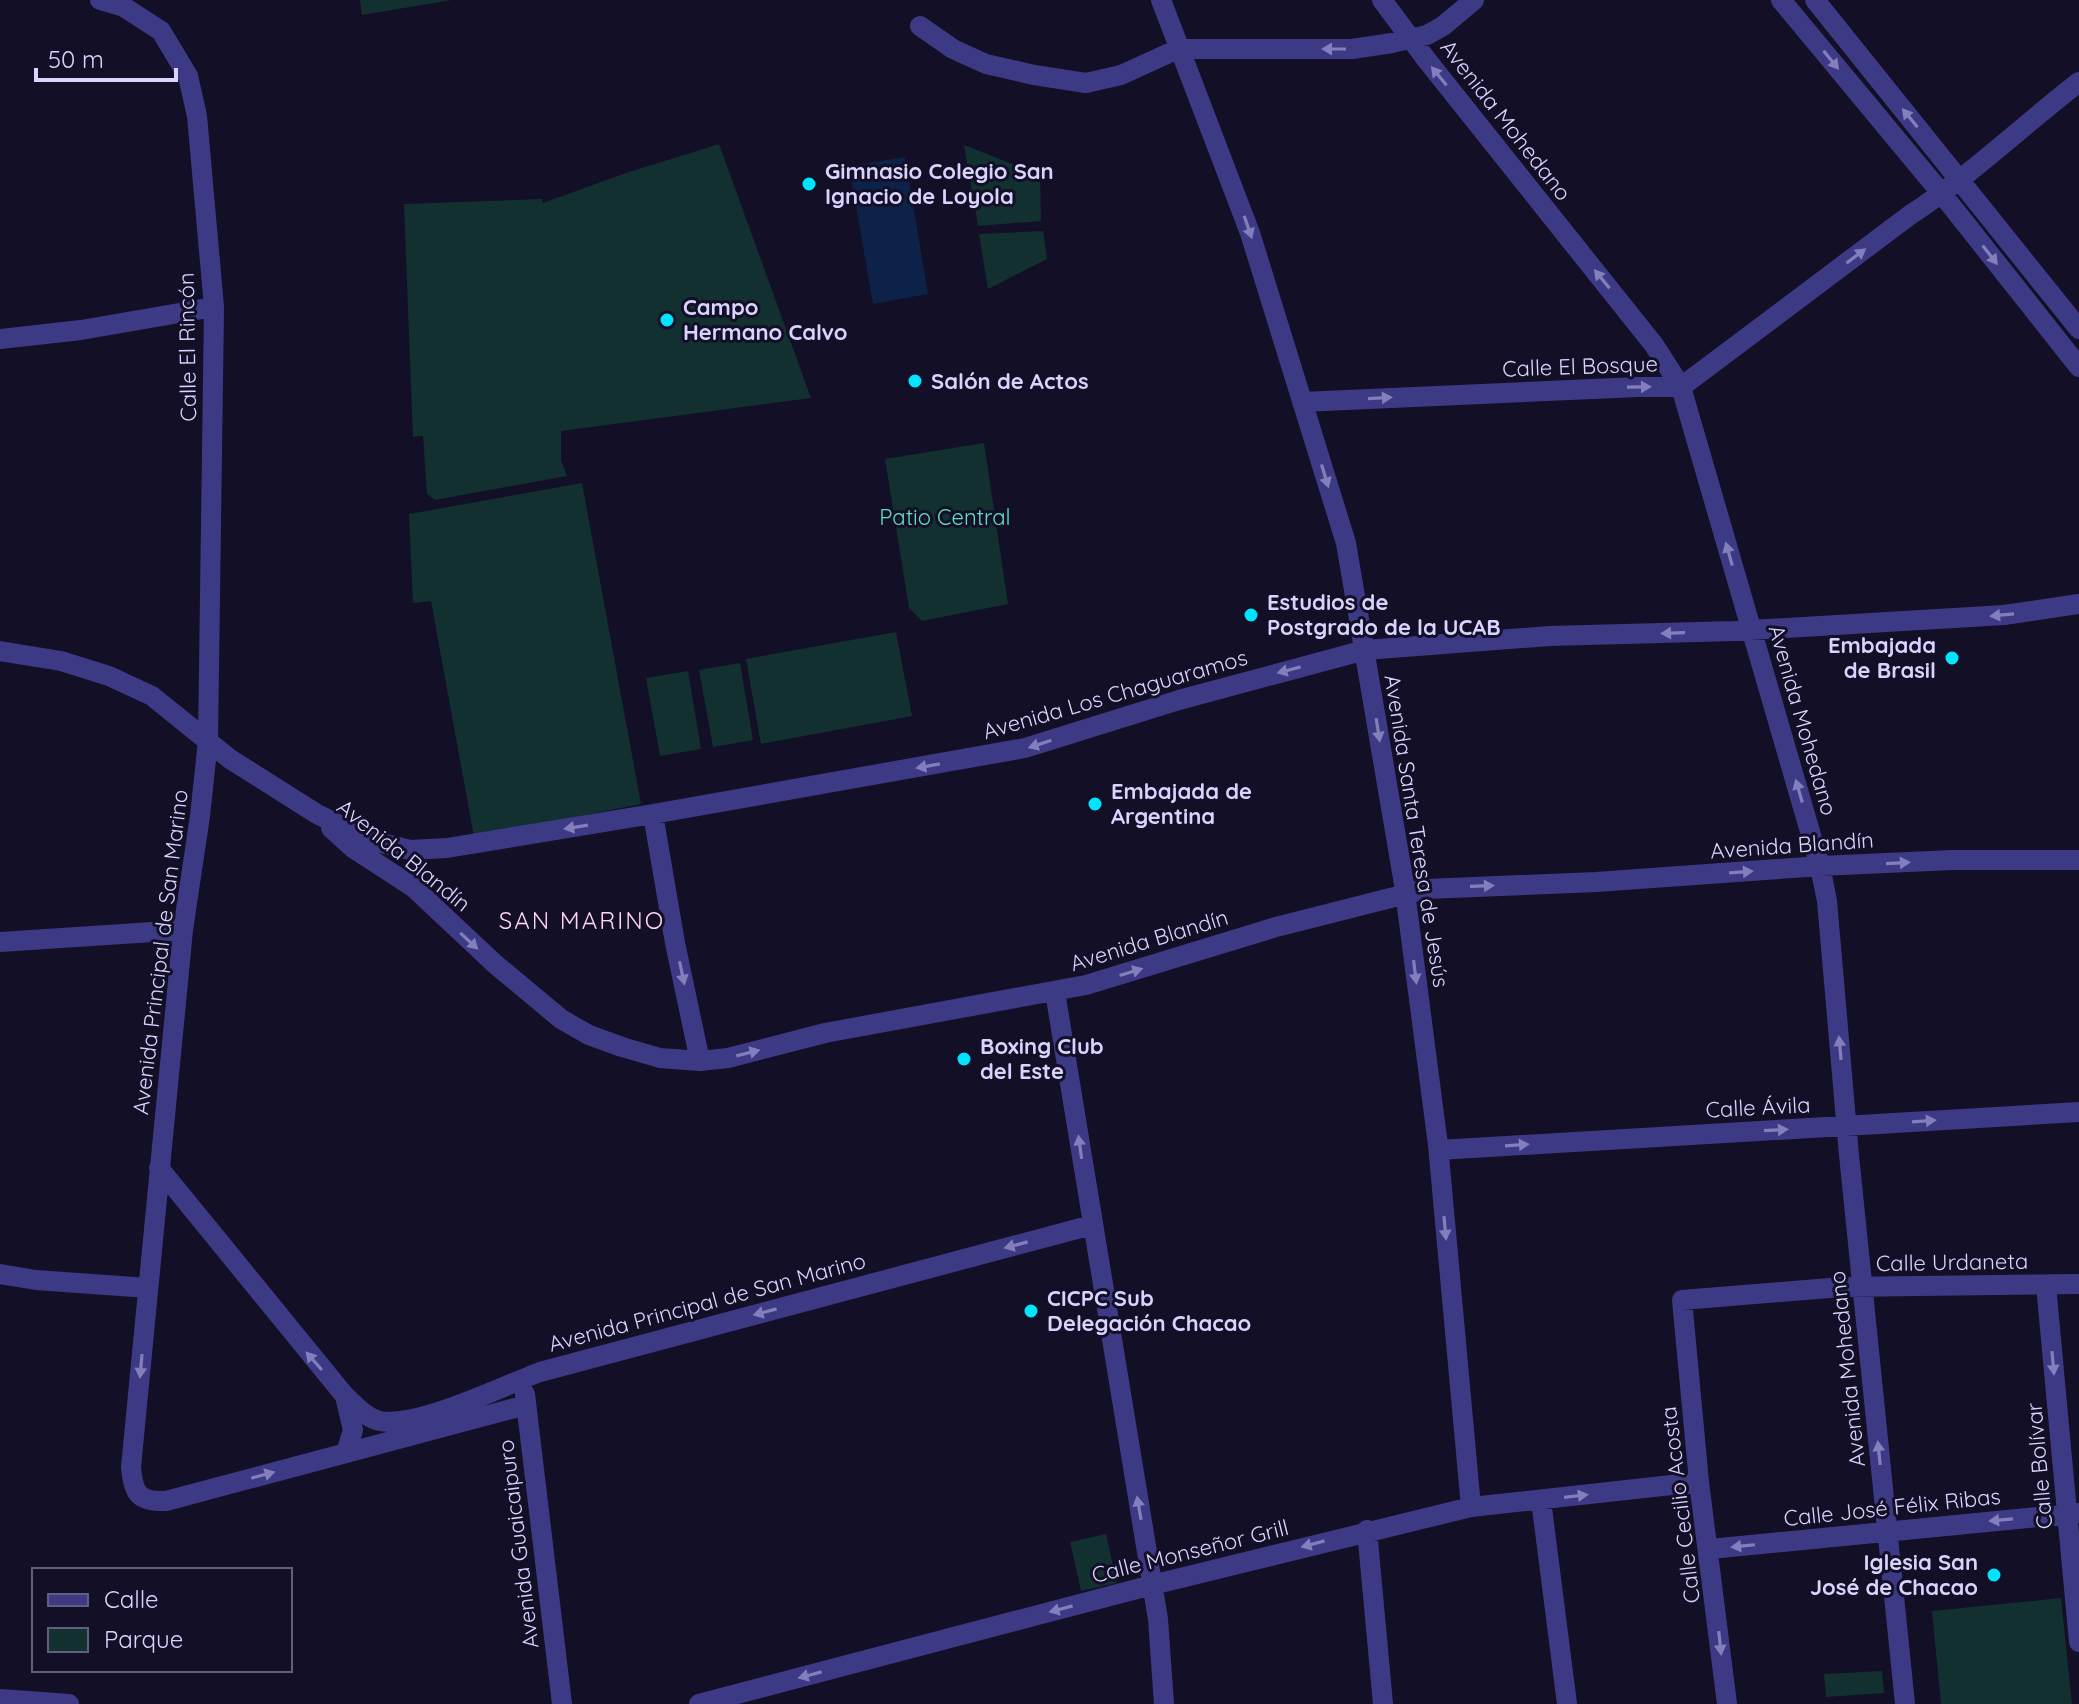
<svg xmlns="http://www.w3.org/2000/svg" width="2079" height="1704" viewBox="0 0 2079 1704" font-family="Quicksand,sans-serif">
  <rect width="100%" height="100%" fill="#130f26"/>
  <path fill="#12302f" d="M 360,0 L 452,0 L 362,15 Z
    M 719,144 L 811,398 L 561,431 L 561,460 L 567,476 L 435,500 L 427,494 L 423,436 L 413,437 L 404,204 L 542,199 L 543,203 L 626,173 Z
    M 964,145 L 1040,175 L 1041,221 L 978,226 Z
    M 1043,231 L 1047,259 L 988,289 L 979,234 Z
    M 984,443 L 1008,604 L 922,621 L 909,608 L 885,459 Z
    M 582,483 L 641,804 L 474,837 L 431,601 L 413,603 L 409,514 Z
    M 896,632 L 912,716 L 761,744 L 746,659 Z
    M 740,663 L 753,740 L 713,747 L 699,670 Z
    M 688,671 L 701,749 L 660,756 L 646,678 Z
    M 1106,1534 L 1117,1583 L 1081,1591 L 1070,1542 Z
    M 2061,1598 L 2072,1704 L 1941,1704 L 1932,1611 Z
    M 1882,1671 L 1884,1693 L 1826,1697 L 1824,1674 Z"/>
  <path fill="#0c2248" d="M 905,157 L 928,294 L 873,304 L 849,166 Z"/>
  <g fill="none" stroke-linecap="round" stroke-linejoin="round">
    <path stroke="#3d3a85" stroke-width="20" d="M 100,0 L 124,7 L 161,31 L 188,76 L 197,116 L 214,307 L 208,741 L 200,816 L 183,930 L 131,1467 C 133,1494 139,1502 166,1501 L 526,1405
      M 1161,0 L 1250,233 L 1346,543 L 1404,884 L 1438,1145 L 1471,1507
      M 1382,0 L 1426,59 L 1654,345 L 1681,387 L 1820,866 L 1827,901 L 1849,1155 L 1905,1704
      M 1781,0 L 1942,194 L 2079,367
      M 1815,0 L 2079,329
      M 920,26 L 953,49 L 986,64 L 1034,75 L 1086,83 L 1121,75 L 1178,49 L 1352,49 L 1392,43 L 1427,35 L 1443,26 L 1474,0
      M 0,339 L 81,330 L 214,307
      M 1302,402 L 1638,387 L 1681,387 L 1910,215 C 1970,176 2022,126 2079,82
      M 0,651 L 61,661 L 109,676 L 152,696 L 230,759 L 317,814 L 370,840 L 410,850 L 447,848 L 653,814 L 1025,748 L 1179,700 L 1365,650 L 1550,636 L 1734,631 L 2004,615 L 2079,604
      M 653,814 L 675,943 L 700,1061
      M 331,828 L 353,848 L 413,887 L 495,964 L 561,1019 L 589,1035 L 622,1047 L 660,1058 L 700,1061 L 728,1058 L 825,1033 L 1086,985 L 1276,927 L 1426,889 L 1596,882 L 1820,866 L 1952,860 L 2079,860
      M 0,942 L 183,930
      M 1055,992 L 1158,1619 L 1164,1704
      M 1439,1150 L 2079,1112
      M 159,1168 L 345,1396 L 353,1430 L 346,1453
      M 0,1274 L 36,1280 L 148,1288
      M 2046,1285 L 2079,1642
      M 525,1394 L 562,1704
      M 345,1396 C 356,1406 366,1418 380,1421 C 418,1428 503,1386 540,1372 L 1092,1225
      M 1541,1500 L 1567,1704
      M 1367,1530 L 1383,1704
      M 1710,1549 L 2079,1513
      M 0,1699 L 69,1704
      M 699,1704 L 1152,1585 L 1471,1507 L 1699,1482
      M 1727,1704 L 1699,1482 L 1682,1300 L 1842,1287 L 2079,1284"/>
  </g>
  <defs><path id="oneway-solid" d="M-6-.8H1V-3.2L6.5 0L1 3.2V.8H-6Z" transform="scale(2)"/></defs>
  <g fill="#837fbc">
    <use href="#oneway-solid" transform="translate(1334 49) rotate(-180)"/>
    <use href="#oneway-solid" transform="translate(1831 60) rotate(51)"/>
    <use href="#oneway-solid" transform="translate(1439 76) rotate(-129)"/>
    <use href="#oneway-solid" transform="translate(1910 118) rotate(-129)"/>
    <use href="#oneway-solid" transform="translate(1248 227) rotate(71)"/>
    <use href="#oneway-solid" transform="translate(1990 255) rotate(52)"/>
    <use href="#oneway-solid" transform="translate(1856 256) rotate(-37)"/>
    <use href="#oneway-solid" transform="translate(1602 279) rotate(-129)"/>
    <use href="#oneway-solid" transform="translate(1639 387) rotate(-1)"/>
    <use href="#oneway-solid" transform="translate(1380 398) rotate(-3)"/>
    <use href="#oneway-solid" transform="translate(1325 476) rotate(73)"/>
    <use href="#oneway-solid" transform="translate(1729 554) rotate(-106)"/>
    <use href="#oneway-solid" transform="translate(2002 615) rotate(175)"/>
    <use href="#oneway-solid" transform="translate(1673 633) rotate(178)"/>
    <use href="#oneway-solid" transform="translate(1289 670) rotate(165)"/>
    <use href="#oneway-solid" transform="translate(1378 730) rotate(81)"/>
    <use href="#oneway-solid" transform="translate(1040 744) rotate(162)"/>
    <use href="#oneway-solid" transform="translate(928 766) rotate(170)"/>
    <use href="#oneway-solid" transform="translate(1799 791) rotate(-106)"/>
    <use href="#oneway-solid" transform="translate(576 827) rotate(171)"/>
    <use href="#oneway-solid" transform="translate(1898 863) rotate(-3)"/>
    <use href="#oneway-solid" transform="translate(1741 872) rotate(-4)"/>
    <use href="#oneway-solid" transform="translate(1482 886) rotate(-2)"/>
    <use href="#oneway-solid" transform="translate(469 941) rotate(43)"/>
    <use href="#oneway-solid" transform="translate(1131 972) rotate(-17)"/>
    <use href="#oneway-solid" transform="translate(1415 972) rotate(83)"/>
    <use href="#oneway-solid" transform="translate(682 973) rotate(78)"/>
    <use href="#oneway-solid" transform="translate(1840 1048) rotate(-95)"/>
    <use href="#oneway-solid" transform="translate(748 1053) rotate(-14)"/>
    <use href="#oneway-solid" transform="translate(1924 1121) rotate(-4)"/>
    <use href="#oneway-solid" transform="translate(1776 1130) rotate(-3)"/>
    <use href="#oneway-solid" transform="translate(1517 1145) rotate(-4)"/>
    <use href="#oneway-solid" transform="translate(1080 1147) rotate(-98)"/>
    <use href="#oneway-solid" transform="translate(1445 1228) rotate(85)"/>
    <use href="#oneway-solid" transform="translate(1016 1245) rotate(165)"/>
    <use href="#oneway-solid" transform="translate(765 1312) rotate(165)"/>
    <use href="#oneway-solid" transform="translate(314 1361) rotate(-131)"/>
    <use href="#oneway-solid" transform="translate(2053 1363) rotate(85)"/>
    <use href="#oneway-solid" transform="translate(141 1366) rotate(95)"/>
    <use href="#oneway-solid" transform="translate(1879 1453) rotate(-96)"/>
    <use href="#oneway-solid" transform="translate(263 1475) rotate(-15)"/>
    <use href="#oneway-solid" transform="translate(1576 1496) rotate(-7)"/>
    <use href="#oneway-solid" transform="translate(1139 1508) rotate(-100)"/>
    <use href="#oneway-solid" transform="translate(2001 1520) rotate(175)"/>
    <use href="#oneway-solid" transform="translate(1313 1544) rotate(165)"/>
    <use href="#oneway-solid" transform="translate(1743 1546) rotate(174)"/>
    <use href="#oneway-solid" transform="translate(1061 1609) rotate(165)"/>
    <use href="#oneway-solid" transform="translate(1720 1643) rotate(84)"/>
    <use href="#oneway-solid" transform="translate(810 1675) rotate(165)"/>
  </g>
  <g fill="#00e5ff" stroke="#130f26" stroke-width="3">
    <circle cx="809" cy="184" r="8"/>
    <circle cx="667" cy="320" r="8"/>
    <circle cx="915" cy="381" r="8"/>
    <circle cx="1251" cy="615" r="8"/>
    <circle cx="1952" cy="658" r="8"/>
    <circle cx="1095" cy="804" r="8"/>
    <circle cx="964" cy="1059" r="8"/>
    <circle cx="1031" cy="1311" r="8"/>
    <circle cx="1994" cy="1575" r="8"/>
  </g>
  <g text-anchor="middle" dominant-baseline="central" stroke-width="6" stroke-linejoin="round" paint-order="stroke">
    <g font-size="22" fill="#d9d4ff" stroke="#130f26">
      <text transform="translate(1506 120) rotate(52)">Avenida Mohedano</text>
      <text transform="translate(187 347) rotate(-91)">Calle El Rincón</text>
      <text transform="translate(1580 366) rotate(-2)">Calle El Bosque</text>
      <text transform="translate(1115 694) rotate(-16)">Avenida Los Chaguaramos</text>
      <text transform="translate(1803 720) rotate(74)">Avenida Mohedano</text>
      <text transform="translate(1417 831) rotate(81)">Avenida Santa Teresa de Jesús</text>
      <text transform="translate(1792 845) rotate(-4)">Avenida Blandín</text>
      <text transform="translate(404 855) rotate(39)">Avenida Blandín</text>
      <text transform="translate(1149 940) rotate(-17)">Avenida Blandín</text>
      <text transform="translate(160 952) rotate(-83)">Avenida Principal de San Marino</text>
      <text transform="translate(1758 1107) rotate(-3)">Calle Ávila</text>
      <text transform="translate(1952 1262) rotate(-1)">Calle Urdaneta</text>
      <text transform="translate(707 1302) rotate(-15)">Avenida Principal de San Marino</text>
      <text transform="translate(1847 1369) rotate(-96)">Avenida Mohedano</text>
      <text transform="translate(2039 1466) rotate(-95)">Calle Bolívar</text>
      <text transform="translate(1680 1505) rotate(-97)">Calle Cecilio Acosta</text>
      <text transform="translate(1892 1507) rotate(-6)">Calle José Félix Ribas</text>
      <text transform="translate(518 1544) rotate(-97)">Avenida Guaicaipuro</text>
      <text transform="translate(1190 1551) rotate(-14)">Calle Monseñor Grill</text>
    </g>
    <g font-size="22" font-weight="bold" fill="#d9d4ff" stroke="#130f26" text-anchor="start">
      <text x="825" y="171">Gimnasio Colegio San<tspan x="825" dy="25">Ignacio de Loyola</tspan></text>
      <text x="683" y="307">Campo<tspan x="683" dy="25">Hermano Calvo</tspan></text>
      <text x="931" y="381">Salón de Actos</text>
      <text x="1267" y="602">Estudios de<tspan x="1267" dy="25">Postgrado de la UCAB</tspan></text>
      <text x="1936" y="645" text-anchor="end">Embajada<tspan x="1936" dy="25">de Brasil</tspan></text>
      <text x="1111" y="791">Embajada de<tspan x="1111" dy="25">Argentina</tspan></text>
      <text x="980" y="1046">Boxing Club<tspan x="980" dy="25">del Este</tspan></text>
      <text x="1047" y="1298">CICPC Sub<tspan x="1047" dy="25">Delegación Chacao</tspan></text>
      <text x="1978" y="1562" text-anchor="end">Iglesia San<tspan x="1978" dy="25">José de Chacao</tspan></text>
    </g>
    <g font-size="22" fill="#5fe0c0" stroke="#130f26">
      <text x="945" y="517">Patio Central</text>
    </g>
    <g font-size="24" letter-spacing="2" fill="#ffd6f0" stroke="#130f26">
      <text x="582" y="920">SAN MARINO</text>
    </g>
  </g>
  <rect x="32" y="1568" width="260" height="104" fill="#130f26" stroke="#625e7d" stroke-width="2"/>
  <rect x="48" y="1594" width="40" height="12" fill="#3d3a85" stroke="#625e7d" stroke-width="2"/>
  <text x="104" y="1608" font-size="24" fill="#d9d4ff">Calle</text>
  <rect x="48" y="1628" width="40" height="24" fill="#12302f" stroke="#625e7d" stroke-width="2"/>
  <text x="104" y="1648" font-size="24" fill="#d9d4ff">Parque</text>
  <path d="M36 68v12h140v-12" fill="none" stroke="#d9d4ff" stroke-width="4"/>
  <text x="48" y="68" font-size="24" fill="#d9d4ff" stroke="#130f26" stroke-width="6" paint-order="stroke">50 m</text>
</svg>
